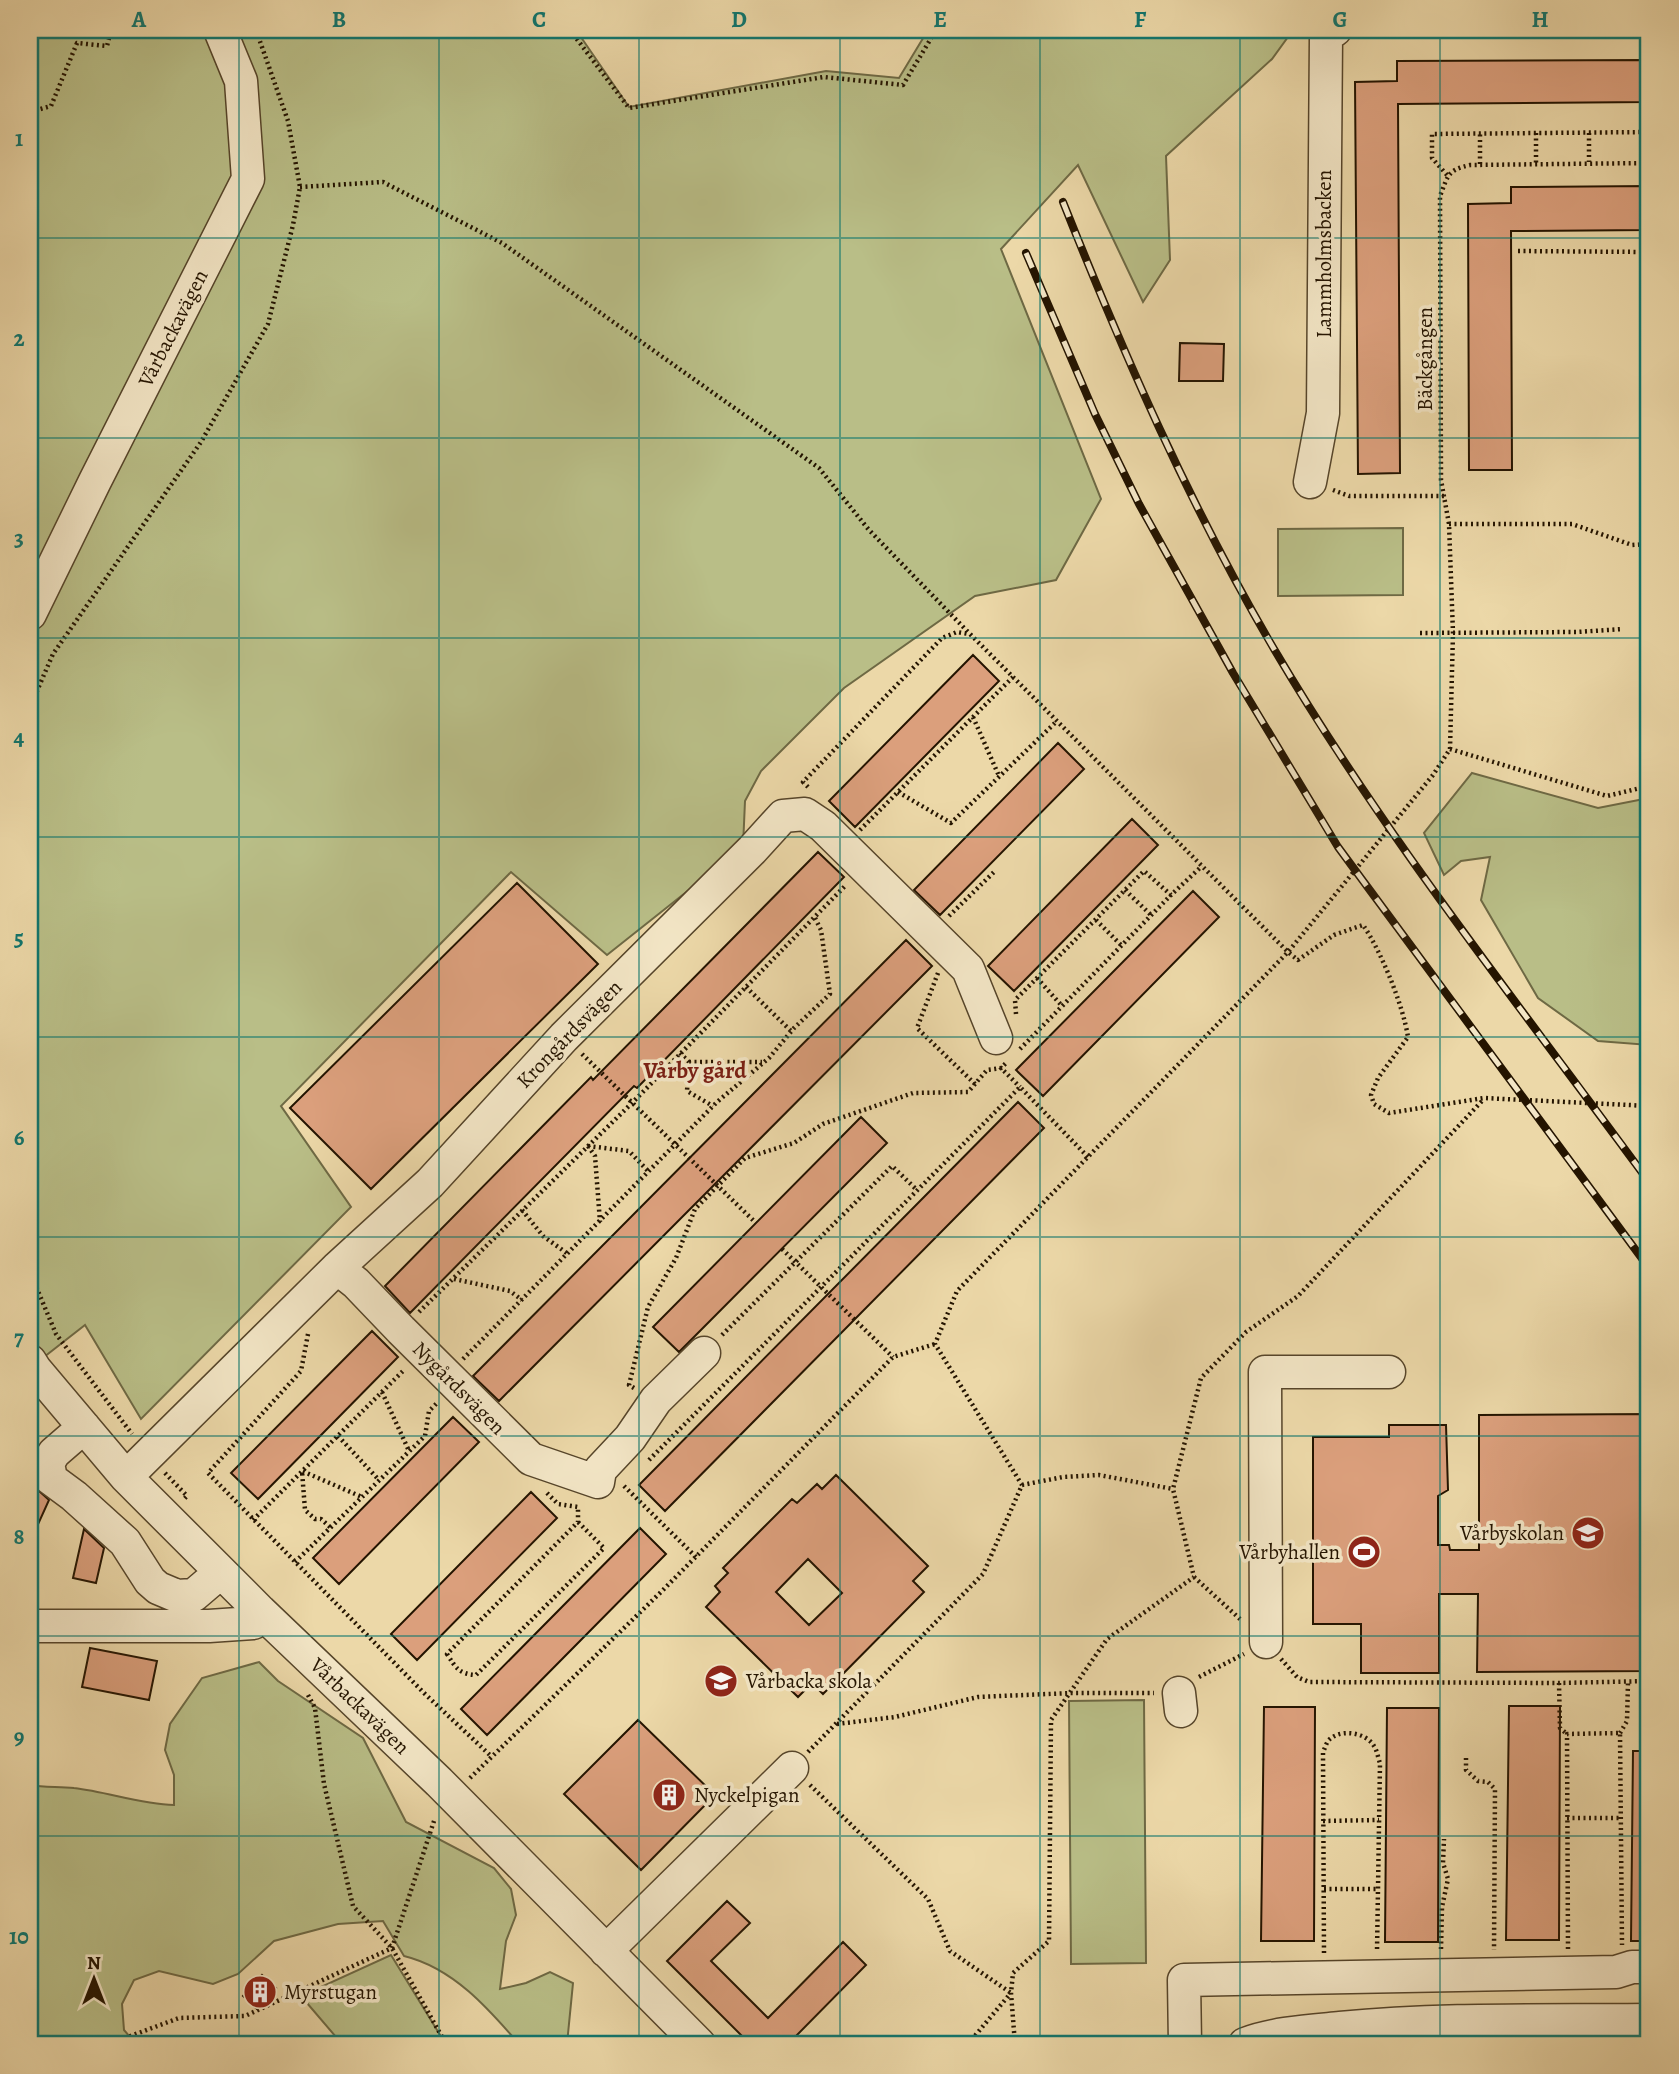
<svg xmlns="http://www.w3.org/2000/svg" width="1679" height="2074" viewBox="0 0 1679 2074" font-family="Alegreya,serif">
  <rect width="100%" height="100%" fill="#ecd8a8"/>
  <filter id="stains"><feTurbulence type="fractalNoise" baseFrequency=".00286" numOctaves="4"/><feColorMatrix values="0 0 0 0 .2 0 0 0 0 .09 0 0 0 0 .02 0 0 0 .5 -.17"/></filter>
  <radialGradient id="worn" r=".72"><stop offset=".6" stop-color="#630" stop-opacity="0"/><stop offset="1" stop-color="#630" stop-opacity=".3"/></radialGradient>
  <path fill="#b9be87" stroke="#6e6944" stroke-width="2" d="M 30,30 L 576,30 L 629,107 L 826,71 L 899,78 L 928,30 L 1293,30 L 1272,59 L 1166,156 L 1170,260 L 1143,302 L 1078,165 L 1001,249 L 1101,499 L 1056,580 L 975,596 L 844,688 L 761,771 L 745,801 L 743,847 L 607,955 L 511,872 L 281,1106 L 351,1207 L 141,1419 L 85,1325 L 30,1368 Z
    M 1403,528 L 1403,595 L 1278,596 L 1278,529 Z
    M 1472,773 L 1598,808 L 1649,798 L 1649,1045 L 1598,1041 L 1538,998 L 1481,900 L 1490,857 L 1461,861 L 1444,875 L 1424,833 Z
    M 259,1662 L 278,1681 L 363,1738 L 406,1822 L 494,1868 L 511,1889 L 516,1915 L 506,1941 L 500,1989 L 526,1983 L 550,1972 L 573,1983 L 567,2044 L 519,2044 C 488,2008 453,1968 404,1956 L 383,1921 L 338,1924 L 274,1941 L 238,1974 L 213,1984 L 159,1971 L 134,1980 L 122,2004 L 124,2030 L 136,2044 L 30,2044 L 30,1785 C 45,1788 60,1786 74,1788 C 108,1792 140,1804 174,1805 L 174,1775 L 165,1750 L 170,1724 L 202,1678 Z
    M 1144,1700 L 1146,1963 L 1071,1964 L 1069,1701 Z
    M 391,1955 L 445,2043 L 446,2044 L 342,2044 L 301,1996 Z"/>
  <path fill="#db9f7c" stroke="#241400" stroke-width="2" fill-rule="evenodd" d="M 1649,60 L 1649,102 L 1398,104 L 1400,473 L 1358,474 L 1355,82 L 1397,81 L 1397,61 Z
    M 1649,186 L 1649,230 L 1511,231 L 1512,470 L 1469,470 L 1468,204 L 1511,203 L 1511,187 Z
    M 1180,343 L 1224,344 L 1223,381 L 1179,381 Z
    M 973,655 L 999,681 L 855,827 L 829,801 Z
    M 1058,743 L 1084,769 L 940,915 L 914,890 Z
    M 1132,819 L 1158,845 L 1014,991 L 988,966 Z
    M 818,852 L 844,877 L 637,1088 L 634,1086 L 410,1313 L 385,1286 L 591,1077 L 593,1080 Z
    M 517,883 L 598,964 L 371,1189 L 290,1108 Z
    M 1193,891 L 1219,917 L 1043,1096 L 1016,1070 Z
    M 906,940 L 932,966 L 499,1401 L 473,1376 Z
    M 1018,1102 L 1044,1128 L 665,1511 L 639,1485 Z
    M 861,1117 L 887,1143 L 679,1352 L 653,1327 Z
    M 372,1331 L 398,1357 L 258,1499 L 231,1473 Z
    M 1649,1414 L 1649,1671 L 1477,1672 L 1478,1594 L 1439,1594 L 1439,1673 L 1361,1673 L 1361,1624 L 1313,1624 L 1313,1437 L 1389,1437 L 1389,1425 L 1446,1425 L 1448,1490 L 1438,1496 L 1438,1545 L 1449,1545 L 1450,1550 L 1479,1550 L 1479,1415 Z
    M 453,1417 L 479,1442 L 339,1584 L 313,1558 Z
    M 836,1475 L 928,1566 L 913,1581 L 924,1592 L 823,1694 L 812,1683 L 798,1697 L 706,1607 L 720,1592 L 715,1586 L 728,1573 L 723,1568 L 792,1499 L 797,1503 L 817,1484 L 822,1489 ZM 808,1559 L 842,1593 L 809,1625 L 776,1592 Z
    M 30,1487 L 38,1490 L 49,1500 L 30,1542 Z
    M 531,1492 L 557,1518 L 417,1660 L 391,1634 Z
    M 640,1528 L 666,1554 L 487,1735 L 461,1709 Z
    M 84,1529 L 104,1548 L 96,1583 L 73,1578 Z
    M 90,1648 L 157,1661 L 149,1700 L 82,1687 Z
    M 1509,1706 L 1560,1706 L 1559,1940 L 1506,1940 Z
    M 1264,1707 L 1315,1707 L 1314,1941 L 1261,1941 Z
    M 1387,1708 L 1439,1708 L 1438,1942 L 1385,1942 Z
    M 638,1720 L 715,1795 L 641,1870 L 564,1794 Z
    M 1633,1751 L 1649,1751 L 1649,1941 L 1631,1941 Z
    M 727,1901 L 750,1923 L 711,1961 L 768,2018 L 843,1942 L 866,1965 L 795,2037 L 794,2036 L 785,2044 L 750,2044 L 667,1961 Z
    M 262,1975 L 276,1988 L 257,2009 L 243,1996 Z"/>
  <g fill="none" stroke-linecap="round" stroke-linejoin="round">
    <defs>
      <path id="minor" d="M 1310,482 L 1323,413 L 1326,36 L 1335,30
        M 30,614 L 95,481 L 248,179 L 241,81 L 220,30
        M 337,1268 L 356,1283 L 401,1330 L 531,1459 L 598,1482 L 600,1470 L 630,1438 L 656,1400 L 704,1353
        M 30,1361 L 35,1369 L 126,1477 L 260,1611 L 439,1782 L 699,2044
        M 84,1427 L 54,1453 L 48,1463 L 51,1479 L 74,1496 L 125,1542 L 150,1581 L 158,1588 L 177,1596 L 194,1595 L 221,1572
        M 126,1477 L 337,1268 L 430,1183 L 564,1037 L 752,850 L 783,816 L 805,814 L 823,826 L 968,969 L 996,1038
        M 30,1626 L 209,1626 L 253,1623 L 260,1611
        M 1266,1642 L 1265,1372 L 1389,1372
        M 1179,1693 L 1181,1711
        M 606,1951 L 792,1768
        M 1185,2044 L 1184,1980 L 1616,1972 L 1632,1967 L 1649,1967
        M 1245,2044 C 1274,2033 1309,2031 1340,2028 C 1442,2018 1546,2021 1649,2020"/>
    </defs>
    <use href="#minor" stroke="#56452a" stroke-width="35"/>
    <path stroke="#241400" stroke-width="4.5" stroke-dasharray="2 3.5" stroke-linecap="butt" d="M 570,30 L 629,108 L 824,77 L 903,85 L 936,30
      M 30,112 L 51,106 L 77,43 L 107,46 L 111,30
      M 1642,132 L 1643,163
      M 1536,133 L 1536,163
      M 1589,133 L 1589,162
      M 1480,164 L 1480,134
      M 1447,175 L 1432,158 L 1432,134 L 1649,132
      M 300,187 L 383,182 L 502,243 L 819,468 L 869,530 L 970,634 L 1288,952 L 1298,960 L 1334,935 L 1363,925 C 1381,951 1403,1005 1408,1037 L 1378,1078 L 1371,1095 L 1374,1104 L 1389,1113 L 1484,1098 L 1649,1106
      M 1518,251 L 1648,252 L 1649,275
      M 1333,490 L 1349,496 L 1444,496
      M 1449,524 L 1572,524 L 1632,545 L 1649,544
      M 1420,633 L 1577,632 L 1623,629
      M 30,707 L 53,654 L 201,442 L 268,324 L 293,225 L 300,187 L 288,121 L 256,30
      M 973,717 L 999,776
      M 1450,749 L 1453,633 L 1449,524 L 1441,480 L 1440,196 C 1448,176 1447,170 1470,165 L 1649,163
      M 808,787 L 803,782 L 942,638 L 957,632 L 969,634
      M 898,792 L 951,823 L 1057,721
      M 860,830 L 1013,677
      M 1125,890 L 1151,915
      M 949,916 L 995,871
      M 1096,920 L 1121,945
      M 938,973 L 917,1028 L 975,1084
      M 1037,978 L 1062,1006
      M 746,987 L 791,1031
      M 1016,1014 L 1015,1000 L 1144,871 L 1171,895 L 1202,866
      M 1020,1049 L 1171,895
      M 680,1053 L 689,1062 L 687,1091 L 713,1106
      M 582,1054 L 756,1223
      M 689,1062 L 762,1062
      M 1000,1067 L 1020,1087
      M 588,1146 L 595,1156 L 600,1222
      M 588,1146 L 629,1151 L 649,1172
      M 522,1210 L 543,1236 L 568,1254
      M 782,1249 L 893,1357
      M 30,1272 L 56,1334 L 132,1434
      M 454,1279 L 510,1291 L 522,1300
      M 419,1312 L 633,1102 L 846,885
      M 308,1334 L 301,1371 L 208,1473 L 424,1693 L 492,1757
      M 722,1335 L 892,1166 L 917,1190
      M 463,1359 L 717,1102 L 769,1058 L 794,1028 L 830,994 L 821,930 L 815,918
      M 634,1388 L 629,1385 L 648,1307 L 676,1258 L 695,1209 L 745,1158 L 794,1143 L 823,1124 L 913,1093 L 968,1092 L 987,1070 L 1001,1068 L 1007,1062
      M 382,1392 L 409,1451
      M 338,1436 L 379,1480
      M 649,1460 L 1020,1087 L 1088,1157
      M 165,1473 L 187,1496 L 184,1499
      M 1022,1485 L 1063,1477 L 1099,1475 L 1173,1489
      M 624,1486 L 696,1557
      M 547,1493 L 558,1504 L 578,1507 L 578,1522 L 447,1654 C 456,1668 459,1674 476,1675 L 604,1548 L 578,1522
      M 253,1520 L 404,1370
      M 330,1527 L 321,1519 L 315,1519 L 305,1510 L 302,1471 L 362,1497
      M 295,1562 L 425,1436 L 429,1411 L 438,1402
      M 1194,1577 L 1240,1619
      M 1281,1659 L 1297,1677 L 1309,1682 L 1559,1683 L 1649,1681
      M 1199,1677 L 1244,1654
      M 1559,1683 L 1560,1728 L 1567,1734
      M 308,1695 L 315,1708 L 324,1784 L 353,1906 L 392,1948 L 446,2044
      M 837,1724 L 895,1717 L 978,1697 L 1071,1693 L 1154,1693
      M 1620,1733 L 1627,1721 L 1628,1682
      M 808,1752 L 983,1574 L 1022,1485 L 935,1344 L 957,1291 L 1288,952 L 1433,775 L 1450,749 L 1607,796 L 1649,786
      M 1466,1758 L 1466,1770 L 1478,1781 L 1488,1782 L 1495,1789 L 1494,1950
      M 470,1778 L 663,1590 L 893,1357 L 935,1344
      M 810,1785 L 928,1899 L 950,1951 L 1011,1993
      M 1567,1818 L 1621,1818
      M 1323,1821 L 1379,1820
      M 1324,1889 L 1378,1889
      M 1441,1949 L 1442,1907 L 1448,1879 L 1443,1863 L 1444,1839
      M 1568,1949 L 1567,1734 L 1620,1733 L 1622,1945
      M 1324,1953 L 1323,1752 C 1325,1748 1326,1744 1328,1741 C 1339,1728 1366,1732 1374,1746 C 1377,1750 1378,1758 1380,1763 L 1377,1951
      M 30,2036 L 37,2044
      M 109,2044 L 179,2018 L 245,2016 L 392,1948 L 435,1818
      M 968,2044 L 1010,1994
      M 1015,2044 L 1011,1993 L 1013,1973 L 1049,1941 L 1051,1720 L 1107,1639 L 1194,1577 L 1173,1489 L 1201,1378 L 1246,1332 L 1298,1296 L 1483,1100"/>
    <use href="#minor" stroke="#f3e6c6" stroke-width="32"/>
    <defs>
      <path id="rail" d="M 1063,202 C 1124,355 1190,506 1274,649 C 1384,836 1521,1007 1649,1182
        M 1026,253 L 1095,414 L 1139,504 L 1233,673 L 1338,847 L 1649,1268"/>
    </defs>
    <use href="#rail" stroke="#241400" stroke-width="8"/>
    <use href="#rail" stroke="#f3e6c6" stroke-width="5" stroke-dasharray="16" stroke-linecap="butt"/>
  </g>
  <path fill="none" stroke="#0f766e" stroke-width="2" stroke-opacity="0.55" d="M 239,30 L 239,2044M 439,30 L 439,2044M 639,30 L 639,2044M 840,30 L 840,2044M 1040,30 L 1040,2044M 1240,30 L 1240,2044M 1440,30 L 1440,2044M 30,238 L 1649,238M 30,438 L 1649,438M 30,638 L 1649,638M 30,837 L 1649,837M 30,1037 L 1649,1037M 30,1237 L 1649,1237M 30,1436 L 1649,1436M 30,1636 L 1649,1636M 30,1836 L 1649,1836"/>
  <defs>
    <symbol id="school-disc" viewBox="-11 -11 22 22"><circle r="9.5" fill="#8f2418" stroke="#f3e6c6"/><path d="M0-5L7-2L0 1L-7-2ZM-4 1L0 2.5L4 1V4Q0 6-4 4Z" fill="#fff"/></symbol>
    <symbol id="stadium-disc" viewBox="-11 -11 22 22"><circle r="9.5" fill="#8f2418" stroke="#f3e6c6"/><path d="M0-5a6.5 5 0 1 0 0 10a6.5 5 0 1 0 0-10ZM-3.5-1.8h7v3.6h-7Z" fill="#fff"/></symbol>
    <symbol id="building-disc" viewBox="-11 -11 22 22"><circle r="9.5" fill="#8f2418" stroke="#f3e6c6"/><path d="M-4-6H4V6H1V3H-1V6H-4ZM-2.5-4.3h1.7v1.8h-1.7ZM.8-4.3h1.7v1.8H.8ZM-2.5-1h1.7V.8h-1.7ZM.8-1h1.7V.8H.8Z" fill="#fff"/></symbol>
  </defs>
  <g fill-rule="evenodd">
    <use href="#school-disc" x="1569" y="1514" width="38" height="38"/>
    <use href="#stadium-disc" x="1345" y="1533" width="38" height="38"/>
    <use href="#school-disc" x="702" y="1662" width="38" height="38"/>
    <use href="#building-disc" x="650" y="1776" width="38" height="38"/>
    <use href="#building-disc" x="241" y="1973" width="38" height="38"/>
  </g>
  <g text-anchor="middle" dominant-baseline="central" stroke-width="7" stroke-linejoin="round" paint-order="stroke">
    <g font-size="21" fill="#241400" stroke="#f3e6c6">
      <text transform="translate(1324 254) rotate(-90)">Lammholmsbacken</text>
      <text transform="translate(173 328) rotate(-63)">Vårbackavägen</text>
      <text transform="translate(1425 359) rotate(-90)">Bäckgången</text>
      <text transform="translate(569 1034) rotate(-46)">Krongårdsvägen</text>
      <text transform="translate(459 1388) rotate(45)">Nygårdsvägen</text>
      <text transform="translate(360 1706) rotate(44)">Vårbackavägen</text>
    </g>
    <g font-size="21" fill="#241400" stroke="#f3e6c6" text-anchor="start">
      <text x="1564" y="1533" text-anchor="end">Vårbyskolan</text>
      <text x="1340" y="1552" text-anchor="end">Vårbyhallen</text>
      <text x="746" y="1681">Vårbacka skola</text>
      <text x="694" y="1795">Nyckelpigan</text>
      <text x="284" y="1992">Myrstugan</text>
    </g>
    <g font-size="23" font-weight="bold" fill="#7a1f14" stroke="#f3e6c6">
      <text x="695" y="1070">Vårby gård</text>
    </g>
  </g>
  <rect width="1679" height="2074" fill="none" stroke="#ecd8a8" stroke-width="77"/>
  <g transform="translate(94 1979)" stroke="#f3e6c6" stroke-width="5" paint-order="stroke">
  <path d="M0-5L12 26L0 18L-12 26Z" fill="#241400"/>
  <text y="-10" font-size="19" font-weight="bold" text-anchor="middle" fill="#241400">N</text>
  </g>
  <rect x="38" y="38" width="1602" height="1998" fill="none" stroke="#0f766e" stroke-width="2.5"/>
  <g font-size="23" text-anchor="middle" font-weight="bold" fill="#0f766e">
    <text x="139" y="27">A</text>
    <text x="339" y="27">B</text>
    <text x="539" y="27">C</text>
    <text x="739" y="27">D</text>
    <text x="940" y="27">E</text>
    <text x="1140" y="27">F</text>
    <text x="1340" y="27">G</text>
    <text x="1540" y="27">H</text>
    <text x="19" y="146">1</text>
    <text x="19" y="346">2</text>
    <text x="19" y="546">3</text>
    <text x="19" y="745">4</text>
    <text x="19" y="945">5</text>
    <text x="19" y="1145">6</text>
    <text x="19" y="1345">7</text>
    <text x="19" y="1544">8</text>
    <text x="19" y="1744">9</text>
    <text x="19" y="1944">10</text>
  </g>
  <rect width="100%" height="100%" filter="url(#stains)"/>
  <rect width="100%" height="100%" fill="url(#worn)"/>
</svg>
